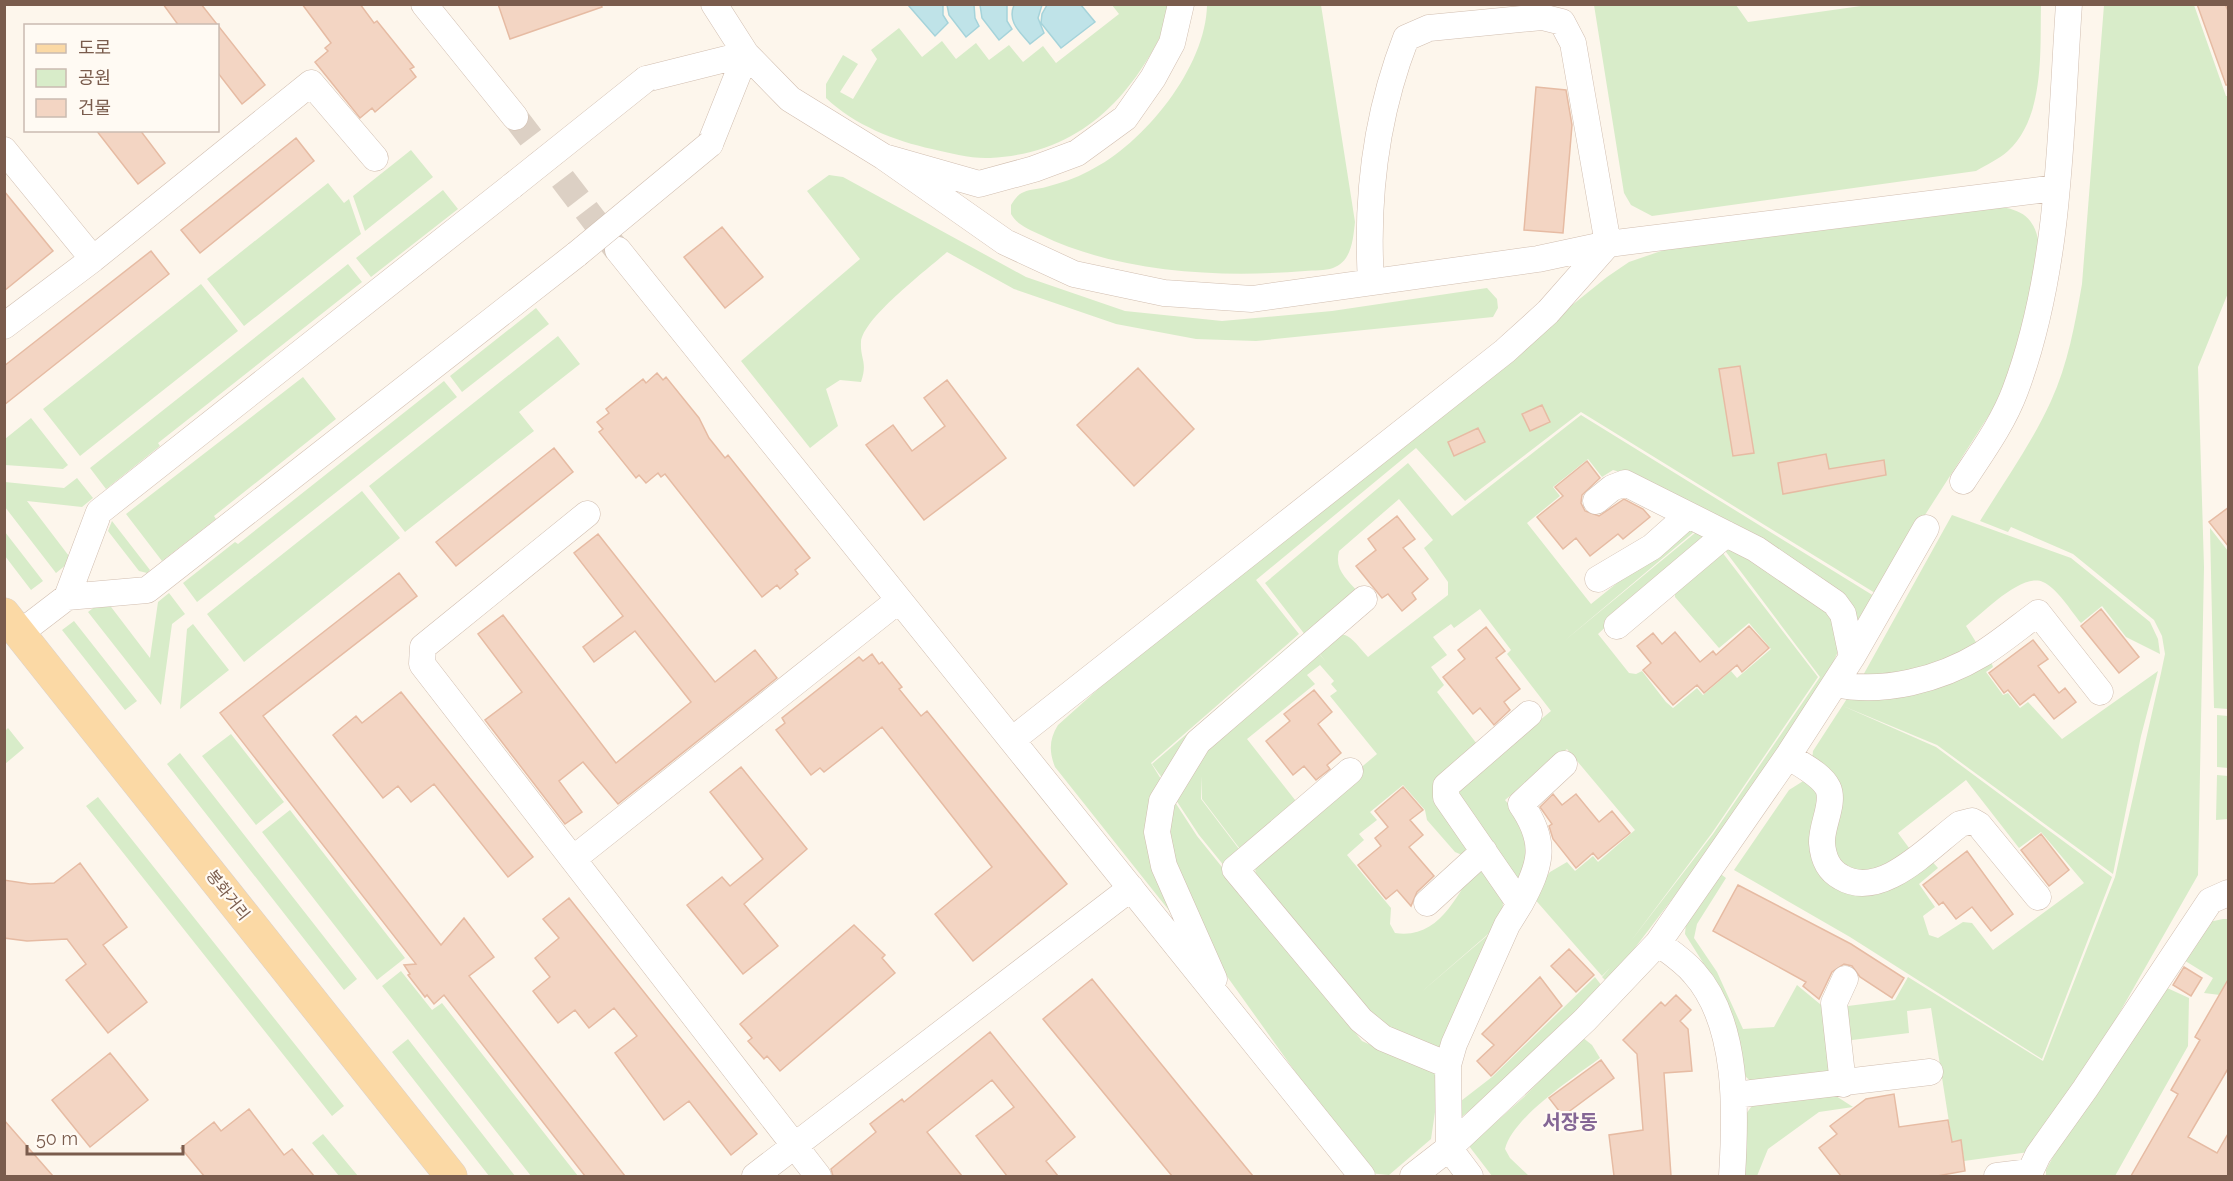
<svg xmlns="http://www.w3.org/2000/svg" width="2233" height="1181" viewBox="0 0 2233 1181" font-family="Raleway,'Noto Sans KR',sans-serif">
  <rect width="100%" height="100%" fill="#fdf6ec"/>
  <path fill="#d8ecc9" d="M 1112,5 L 1175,5 C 1140,88 1088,153 990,158 C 972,159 950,153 932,149 C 895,141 854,125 826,98 L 826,84 L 843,55 L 858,64 L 840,92 L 853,99 L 877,59 L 871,50 L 899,28 L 922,57 L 942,41 L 956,59 L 976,43 L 989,60 L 1009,45 L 1023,62 L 1043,46 L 1056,63 L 1119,14 Z
    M 1207,5 L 1321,5 L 1355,222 C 1353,239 1352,261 1333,268 C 1325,271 1314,270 1305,271 C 1220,278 1119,273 1041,235 C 1030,230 1017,225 1011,214 L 1011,205 C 1014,200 1018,194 1024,192 C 1030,189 1039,189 1046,187 C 1061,183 1076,178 1089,171 C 1144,144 1206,67 1207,5 Z
    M 1868,5 L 2041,5 C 2040,51 2045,117 2008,151 C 1999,159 1986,165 1976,171 L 1652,216 L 1631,205 L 1624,193 L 1594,5 L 1736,5 L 1748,22 Z
    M 2104,5 L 2194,5 L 2226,96 L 2228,96 L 2228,293 L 2198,367 L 2204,567 L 2198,875 L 2088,1068 L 2029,1152 L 1964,1161 L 1961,1140 L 1952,1141 L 1931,1008 L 1907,1011 L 1909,1033 L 1844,1041 L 1840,1007 L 1895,1000 L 1908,977 L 2043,1061 L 2115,877 L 2161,673 L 2165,654 L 2162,636 L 2154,620 L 2073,554 L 2011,527 L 2008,532 L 1980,521 C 2004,482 2032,443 2051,401 C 2068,364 2075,324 2082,284 Z
    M 411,150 L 433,177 L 365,231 L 353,196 Z
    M 829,175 L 843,177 L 1026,277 L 1125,311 L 1222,321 L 1332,311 L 1487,288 L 1497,299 L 1498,308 L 1493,317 L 1256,341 L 1196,339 L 1116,324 L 1014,289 L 947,252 C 928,269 863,318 861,342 C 860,359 868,362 861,382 L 840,380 L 826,389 L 838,426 L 810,448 L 741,361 L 860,259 L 807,191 Z
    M 328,183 L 344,203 L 349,199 L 361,234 L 244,326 L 207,279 Z
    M 443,190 L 458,209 L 371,277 L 356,258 Z
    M 1979,206 C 2019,206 2039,213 2040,258 L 2007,387 L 1875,593 L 1581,412 L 1465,501 L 1416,448 L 1256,580 L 1299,634 L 1151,763 L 1164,784 L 1179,923 L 1055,767 C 1049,752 1049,739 1058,725 L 1134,657 L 1607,277 L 1629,262 L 1664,250 Z
    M 348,264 L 362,282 L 158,443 L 160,446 L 106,489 L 90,468 Z
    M 201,284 L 238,331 L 80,456 L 43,409 Z
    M 536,308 L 549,324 L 462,392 L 450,376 Z
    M 558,336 L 580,364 L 519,412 L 534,431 L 405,532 L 369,486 Z
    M 303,377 L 336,419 L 214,516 L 216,519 L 162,561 L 126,514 Z
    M 444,381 L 457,397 L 197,602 L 183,583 L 235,542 L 238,544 Z
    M 1581,415 L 1874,596 L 1856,623 L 1634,476 L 1613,470 L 1602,477 L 1588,459 L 1553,487 L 1560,496 L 1527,523 L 1591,604 L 1688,526 L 1701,526 L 1563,642 L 1701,528 L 1710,537 L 1666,571 L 1598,634 L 1629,673 L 1636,674 L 1642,671 L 1666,702 L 1673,708 L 1697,688 L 1703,695 L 1731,671 L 1737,678 L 1771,649 L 1749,623 L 1719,648 L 1675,597 L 1675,591 L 1722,552 L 1818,677 L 1712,833 L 1631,941 L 1713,834 L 1820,677 L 1723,548 L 1737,548 L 1835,617 L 1839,649 L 1830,670 L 1718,839 L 1618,970 L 1606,981 L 1602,977 L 1610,968 L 1602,976 L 1532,896 L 1550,872 L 1567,862 L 1575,871 L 1593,856 L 1598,862 L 1635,830 L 1567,749 L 1505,800 L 1530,830 L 1521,884 L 1455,791 L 1551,711 L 1507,654 L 1511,650 L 1480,609 L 1454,628 L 1451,624 L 1433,637 L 1447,655 L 1431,667 L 1444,685 L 1437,692 L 1480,748 L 1445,776 L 1472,850 L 1462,855 L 1455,852 L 1427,820 L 1425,810 L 1403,785 L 1370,812 L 1377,820 L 1359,834 L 1364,840 L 1347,855 L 1391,908 L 1390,924 L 1395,933 C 1441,940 1457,893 1478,864 L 1503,902 L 1502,922 L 1419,994 L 1502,923 L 1440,1054 L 1383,1028 L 1257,880 C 1254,868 1255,863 1260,853 L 1377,754 L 1330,696 L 1337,691 L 1331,684 L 1334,681 L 1320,665 L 1307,675 L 1315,684 L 1247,739 L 1299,805 L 1243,853 L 1202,799 L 1201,776 L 1201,799 L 1242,853 L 1225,867 L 1199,835 L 1174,797 L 1200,745 L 1317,651 L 1326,662 L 1316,649 C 1346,627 1345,631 1368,657 L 1448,595 L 1448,582 L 1424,548 L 1433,540 L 1399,499 L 1339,551 C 1334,570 1347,579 1358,592 L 1306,636 L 1265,583 L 1408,463 L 1452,516 Z
    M 31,418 L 68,465 L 63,469 L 5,465 L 5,439 Z
    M 77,478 L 93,498 L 82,507 L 27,501 L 72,560 L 56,573 L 5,507 L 5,482 L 64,488 Z
    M 362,491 L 400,538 L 244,662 L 207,614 Z
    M 1952,515 L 2071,558 L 2150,622 L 2158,639 L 2160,654 L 2126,637 L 2102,606 L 2081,623 C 2071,611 2057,588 2043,582 C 2022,572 1982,614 1966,626 L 1979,647 L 1928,670 L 1861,679 Z
    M 112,521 L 150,570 L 147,573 L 139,571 L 108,531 Z
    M 2210,528 L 2228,551 L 2228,709 L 2214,708 Z
    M 5,532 L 43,581 L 31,590 L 5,556 Z
    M 169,593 L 185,614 L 172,624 L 161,705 L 88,612 L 105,599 L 150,658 L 158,602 Z
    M 74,621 L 137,701 L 125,710 L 62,630 Z
    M 193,624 L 229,670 L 180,709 L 187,629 Z
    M 1300,636 L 1303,641 L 1165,782 L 1152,764 Z
    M 1990,658 L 1993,667 L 1986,672 L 2003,695 L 2008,693 L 2020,708 L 2028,702 L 2062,739 L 2158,671 L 2141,736 L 2113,874 L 1937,745 L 1843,706 L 1936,747 L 2112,877 L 2042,1059 L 1850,937 L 1734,870 L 1789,790 L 1808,778 L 1822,788 L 1825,793 C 1826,811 1816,826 1817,844 C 1819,876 1855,897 1885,885 C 1901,879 1915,868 1929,858 L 1938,868 L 1919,884 L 1935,907 L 1923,916 L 1929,935 L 1938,938 L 1963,922 L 1972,923 L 1993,950 L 2084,883 L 2041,832 L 2019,848 L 1966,780 L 1898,833 L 1912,852 C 1898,867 1881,880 1860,878 C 1850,878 1841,874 1835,866 C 1813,836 1843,813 1836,790 C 1832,777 1822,769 1812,761 L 1813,751 L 1850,694 C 1900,695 1946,681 1990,658 Z
    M 2217,715 L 2228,716 L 2228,768 L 2217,767 Z
    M 8,728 L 24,748 L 5,764 L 5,731 Z
    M 231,734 L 284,802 L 256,825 L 202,756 Z
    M 180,753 L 357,979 L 344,990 L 167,764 Z
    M 2217,775 L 2228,776 L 2228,819 L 2216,820 Z
    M 98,797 L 344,1106 L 332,1116 L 86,806 Z
    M 1173,799 L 1197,836 L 1362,1041 L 1410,1063 L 1441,1072 L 1431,1139 L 1389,1175 L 1369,1173 L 1362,1165 L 1226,975 L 1166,844 Z
    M 290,810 L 405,958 L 377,980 L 262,832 Z
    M 1718,872 L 1726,878 L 1697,924 L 1694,938 L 1717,972 L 1743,1029 L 1774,1027 L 1797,985 L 1826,1009 L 1835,1072 L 1753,1083 L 1746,1077 L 1707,969 L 1685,934 L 1686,922 Z
    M 2223,919 L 2228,919 L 2228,996 L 2204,993 L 2213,978 L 2182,959 L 2209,922 Z
    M 401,971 L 432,1010 L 442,1003 L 578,1176 L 531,1176 L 382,986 Z
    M 1595,977 L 1602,986 L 1509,1079 L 1459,1119 L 1457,1104 L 1492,1077 Z
    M 2165,987 L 2189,998 L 2188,1046 L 2115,1176 L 2046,1176 L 2046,1170 L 2054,1155 Z
    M 1582,1037 L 1592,1045 L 1600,1058 C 1573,1078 1513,1117 1505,1149 L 1510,1158 L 1529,1176 L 1492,1176 L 1469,1146 L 1524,1097 Z
    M 408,1039 L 515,1176 L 489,1176 L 392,1052 Z
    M 1836,1096 L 1853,1107 L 1819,1112 L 1768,1149 L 1757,1176 L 1742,1176 L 1746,1114 L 1754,1103 Z
    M 323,1134 L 358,1176 L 339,1176 L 312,1143 Z"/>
  <path fill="#bfe3e8" stroke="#a5d3da" stroke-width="1.5" d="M 908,5 L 943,5 L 943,15 L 948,23 L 935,36 Z
    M 947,5 L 974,5 L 975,18 L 979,26 L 966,37 L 949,15 Z
    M 980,5 L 1007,5 L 1007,21 L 1012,29 L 999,40 L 982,18 Z
    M 1014,5 L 1042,5 L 1038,18 L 1044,33 L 1030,44 C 1020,32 1007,22 1014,5 Z
    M 1047,5 L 1081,5 L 1095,22 L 1061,48 L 1041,23 L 1042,14 Z"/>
  <path fill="#f3d5c3" stroke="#e6bba3" stroke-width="1.5" d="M 163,4 L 201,4 L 265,85 L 242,104 L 218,73 L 218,26 L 179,26 Z
    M 302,4 L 360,4 L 374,23 L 377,21 L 414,67 L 410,69 L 416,77 L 375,112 L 372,108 L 360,118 L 315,62 L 328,51 L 325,48 L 331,43 Z
    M 498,4 L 601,4 L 602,7 L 510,39 Z
    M 2197,4 L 2225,4 L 2229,13 L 2229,85 L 2226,85 Z
    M 1536,87 L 1566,90 L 1572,125 L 1563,233 L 1524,230 Z
    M 96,130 L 140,130 L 165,163 L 138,184 Z
    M 296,138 L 314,161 L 200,253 L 181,230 Z
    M 4,191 L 53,251 L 4,291 Z
    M 722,227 L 763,277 L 725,308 L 684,257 Z
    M 151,251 L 169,274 L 4,405 L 4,366 Z
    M 1740,366 L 1754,453 L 1733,456 L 1719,369 Z
    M 1138,368 L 1194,429 L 1134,486 L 1077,425 Z
    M 657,373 L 663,380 L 666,377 L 699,418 L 709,438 L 725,458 L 728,455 L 810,558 L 795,570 L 798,574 L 780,589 L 777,585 L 762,597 L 665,474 L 661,477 L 658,473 L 646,483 L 639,475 L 636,478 L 599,432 L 603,429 L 597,422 L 609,413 L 606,409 L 643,379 L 646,383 Z
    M 947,380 L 1006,458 L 924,520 L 866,445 L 893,425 L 912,451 L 945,426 L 924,398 Z
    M 1542,405 L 1550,422 L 1530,431 L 1522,414 Z
    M 1478,428 L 1485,442 L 1454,456 L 1448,442 Z
    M 554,448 L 573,472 L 456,566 L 436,542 Z
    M 1826,454 L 1829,469 L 1884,460 L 1886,475 L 1783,494 L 1778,463 Z
    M 1587,461 L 1600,478 L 1582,495 L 1581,503 L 1585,511 L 1599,516 L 1624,499 L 1643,509 L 1650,517 L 1623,539 L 1618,534 L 1590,556 L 1576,538 L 1563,549 L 1537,517 L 1563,496 L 1555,487 Z
    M 2229,507 L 2229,547 L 2209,522 Z
    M 1397,516 L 1415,539 L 1403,548 L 1428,579 L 1412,593 L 1416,599 L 1402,611 L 1388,594 L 1382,598 L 1356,566 L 1376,550 L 1368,539 Z
    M 598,534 L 715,682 L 755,650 L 777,678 L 618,804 L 583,762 L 559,781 L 582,812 L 565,824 L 485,720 L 522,692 L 478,634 L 503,615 L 616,763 L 691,702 L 635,631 L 594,662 L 583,647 L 623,616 L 574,553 Z
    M 399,573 L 417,596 L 263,716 L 441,945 L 464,918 L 494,957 L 469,976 L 625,1176 L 585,1176 L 444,995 L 434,1004 L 427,995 L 425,997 L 408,975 L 410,974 L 404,965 L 416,964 L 220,713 Z
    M 2101,609 L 2139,657 L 2119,673 L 2081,626 Z
    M 1749,626 L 1769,648 L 1742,672 L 1737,665 L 1704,693 L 1697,685 L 1673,705 L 1643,670 L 1651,663 L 1637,646 L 1653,633 L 1662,644 L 1675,632 L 1700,662 L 1713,651 L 1716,655 Z
    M 1486,627 L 1505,651 L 1496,658 L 1520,689 L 1504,702 L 1510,710 L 1494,725 L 1480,708 L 1473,714 L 1443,677 L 1465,659 L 1458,650 Z
    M 2033,640 L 2048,659 L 2038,666 L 2059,693 L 2065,688 L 2076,702 L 2054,719 L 2034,694 L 2020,705 L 2008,690 L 2004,693 L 1989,673 Z
    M 872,654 L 879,664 L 882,662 L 902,687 L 899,689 L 921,716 L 927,711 L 1067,884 L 973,961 L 935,914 L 992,867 L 882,727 L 824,772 L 820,768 L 811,775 L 776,730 L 785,723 L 782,718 L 859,657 L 863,661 Z
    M 1314,690 L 1332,712 L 1318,724 L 1341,753 L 1327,765 L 1330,769 L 1316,780 L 1304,766 L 1293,775 L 1266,741 L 1290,721 L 1284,714 Z
    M 401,692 L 533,857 L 508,877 L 434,784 L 411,802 L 398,786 L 383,798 L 333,735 L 356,716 L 362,723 Z
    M 741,767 L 807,849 L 744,904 L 778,946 L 743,974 L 687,905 L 722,877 L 730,886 L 763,859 L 710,792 Z
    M 1403,787 L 1423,810 L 1410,820 L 1423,835 L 1409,847 L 1434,876 L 1417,892 L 1411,906 L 1397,890 L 1386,899 L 1358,865 L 1381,846 L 1375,838 L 1388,827 L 1375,811 Z
    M 1553,794 L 1562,805 L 1576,794 L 1599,822 L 1612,811 L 1630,833 L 1598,859 L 1593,853 L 1576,868 L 1553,839 L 1549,826 L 1552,824 L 1540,807 Z
    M 2041,834 L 2069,870 L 2049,886 L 2021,850 Z
    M 1967,851 L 2013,914 L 1991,931 L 1972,907 L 1956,919 L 1943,902 L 1939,905 L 1923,885 Z
    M 80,863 L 127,927 L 103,945 L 147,1002 L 108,1033 L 66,980 L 86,964 L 67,939 L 27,941 L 4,938 L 4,880 L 30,884 L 54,883 Z
    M 1738,885 L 1851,944 L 1904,978 L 1892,998 L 1860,977 L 1852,966 L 1844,964 L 1832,972 L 1819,999 L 1803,986 L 1806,982 L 1713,931 Z
    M 569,898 L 757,1134 L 731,1155 L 689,1101 L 664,1120 L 615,1053 L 637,1036 L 614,1008 L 589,1028 L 575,1010 L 558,1023 L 533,991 L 550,977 L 535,958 L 559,938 L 543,919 Z
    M 854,925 L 885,955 L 882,958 L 895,973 L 780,1071 L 767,1056 L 764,1059 L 748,1041 L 752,1038 L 740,1024 Z
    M 1569,949 L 1594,975 L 1576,992 L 1551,966 Z
    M 2184,967 L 2202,978 L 2191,996 L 2173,985 Z
    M 1540,977 L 1562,1006 L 1491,1076 L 1477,1061 L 1494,1045 L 1482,1034 Z
    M 2229,978 L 2229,1067 L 2188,1137 L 2217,1153 L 2229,1132 L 2229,1176 L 2131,1176 L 2178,1094 L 2171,1090 L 2200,1040 L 2195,1037 Z
    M 1092,979 L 1188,1097 L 1253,1176 L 1172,1176 L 1043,1019 Z
    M 1676,995 L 1691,1010 L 1680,1021 L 1688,1029 L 1692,1071 L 1664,1073 L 1671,1176 L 1614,1176 L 1609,1135 L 1643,1130 L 1637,1054 L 1623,1040 L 1661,1002 L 1665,1006 Z
    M 990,1032 L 1075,1137 L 1046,1161 L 1058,1176 L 1007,1176 L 976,1136 L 1014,1107 L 992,1080 L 927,1132 L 962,1176 L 833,1176 L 831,1169 L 876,1132 L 870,1124 L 902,1099 L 904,1102 Z
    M 110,1053 L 148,1100 L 90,1147 L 52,1100 Z
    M 1601,1060 L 1614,1078 L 1563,1116 L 1549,1098 Z
    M 1894,1094 L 1899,1127 L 1948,1120 L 1952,1142 L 1961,1140 L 1965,1171 L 1937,1176 L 1841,1176 L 1819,1148 L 1837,1134 L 1830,1126 L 1866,1099 Z
    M 249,1109 L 284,1155 L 292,1149 L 314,1176 L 204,1176 L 181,1148 L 214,1122 L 221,1131 Z
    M 4,1120 L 53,1176 L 4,1176 Z"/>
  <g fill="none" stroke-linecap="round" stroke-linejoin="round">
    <path stroke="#dcd0c4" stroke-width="26" stroke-dasharray="26 13" stroke-linecap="butt" d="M 515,117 L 617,250"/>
    <defs>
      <path id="minor" d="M 424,4 L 515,117
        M 714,4 L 746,54 L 790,99 L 884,157 L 979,184 L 1034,169 L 1077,153 L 1125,118 L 1153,78 L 1172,43 L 1181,4
        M 646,79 L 746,54
        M 710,144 L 746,54
        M 4,150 L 93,259
        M 884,157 L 1005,242 L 1074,274 L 1164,293 L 1252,299 L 1538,259 L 1608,244 L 2056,188
        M 618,250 L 1362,1176
        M 1371,282 C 1366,200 1376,115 1406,38 L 1429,28 L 1542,17 L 1562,22 L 1573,43 L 1608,244
        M 4,326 L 93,259 L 311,83 L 375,158
        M 1963,481 C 1982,452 2003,423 2015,391 C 2061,268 2060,133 2069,4
        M 1596,501 L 1612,488 L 1625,483 L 1756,549 L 1835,603 L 1843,614 L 1852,657
        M 587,514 L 423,647 L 422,664 L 818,1176
        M 1598,579 L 1652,547 L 1688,515
        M 67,597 L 147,590 L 577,254
        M 1617,626 L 1726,534
        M 20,633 L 67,597 L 99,512 L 512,186
        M 1835,684 C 1883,694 1939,680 1982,654 C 2001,642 2019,627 2038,613 L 2100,692
        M 1012,740 L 1505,351 L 1548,312 L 1608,244
        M 1788,756 C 1801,765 1821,774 1828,788 C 1835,803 1821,826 1822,843 C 1823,857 1828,870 1841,877 C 1881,901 1929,847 1960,824 L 1972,821 L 1979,825 L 2038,897
        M 1350,771 L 1235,869 L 1361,1020 L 1383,1038 L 1448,1065
        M 573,859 L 899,600
        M 1427,903 L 1484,851
        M 1520,904 C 1541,865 1548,843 1521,804 L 1564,764
        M 1658,943 C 1670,952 1684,961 1694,973 C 1739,1023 1736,1113 1732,1176
        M 1214,979 L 1164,866 L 1157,832 L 1162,801 L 1198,742 L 1364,599
        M 1843,1084 L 1834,1003 L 1845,979
        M 1735,1095 L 1930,1072
        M 755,1176 L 1131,888
        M 1413,1176 L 1449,1148 L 1585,1020 L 1658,943 L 1788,756 L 1852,657 L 1926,528
        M 1470,1176 L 1449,1148 L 1448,1065 L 1454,1044 L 1507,925 L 1520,904 L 1446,797 L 1446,786 L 1529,714
        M 1997,1176 L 2030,1172 L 2038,1155 L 2085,1089 L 2210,901 L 2228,893"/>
      <path id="major" d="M 4,614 L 451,1176"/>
    </defs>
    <use href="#minor" stroke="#d1beb0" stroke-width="27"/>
    <use href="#major" stroke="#dad1cd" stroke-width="33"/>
    <use href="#minor" stroke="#fff" stroke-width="26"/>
    <use href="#major" stroke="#fbd9a5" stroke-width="32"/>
    <defs>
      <path id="minor-bridge" d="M 512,186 L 646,79
        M 577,254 L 710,144"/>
    </defs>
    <use href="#minor-bridge" stroke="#d1beb0" stroke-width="27" stroke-linecap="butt"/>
    <use href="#minor-bridge" stroke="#fff" stroke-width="26"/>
  </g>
  <g text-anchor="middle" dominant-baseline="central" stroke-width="4.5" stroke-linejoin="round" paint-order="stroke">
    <g font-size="16" fill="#7a5c4d" stroke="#fffaf3">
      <text transform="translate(228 895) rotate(52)">봉화거리</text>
    </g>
    <g font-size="20" font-weight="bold" fill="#846695" stroke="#fffaf3">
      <text x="1570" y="1122">서장동</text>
    </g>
  </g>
  <rect width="2233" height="1181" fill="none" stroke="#7a5c4d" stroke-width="12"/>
  <rect x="24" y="24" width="195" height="108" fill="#fffaf3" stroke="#cabbb1" stroke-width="1.5"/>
  <rect x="36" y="44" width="30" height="9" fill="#fbd9a5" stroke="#cabbb1" stroke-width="1.5"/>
  <text x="78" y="54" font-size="18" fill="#7a5c4d">도로</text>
  <rect x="36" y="69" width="30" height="18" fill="#d8ecc9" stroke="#cabbb1" stroke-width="1.5"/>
  <text x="78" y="84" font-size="18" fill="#7a5c4d">공원</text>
  <rect x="36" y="99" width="30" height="18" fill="#f3d5c3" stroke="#cabbb1" stroke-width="1.5"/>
  <text x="78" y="114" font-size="18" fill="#7a5c4d">건물</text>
  <path d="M27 1145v9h156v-9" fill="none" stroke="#7a5c4d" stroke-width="3"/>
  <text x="36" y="1145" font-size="18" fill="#7a5c4d" stroke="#fffaf3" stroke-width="4.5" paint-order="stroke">50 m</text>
</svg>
